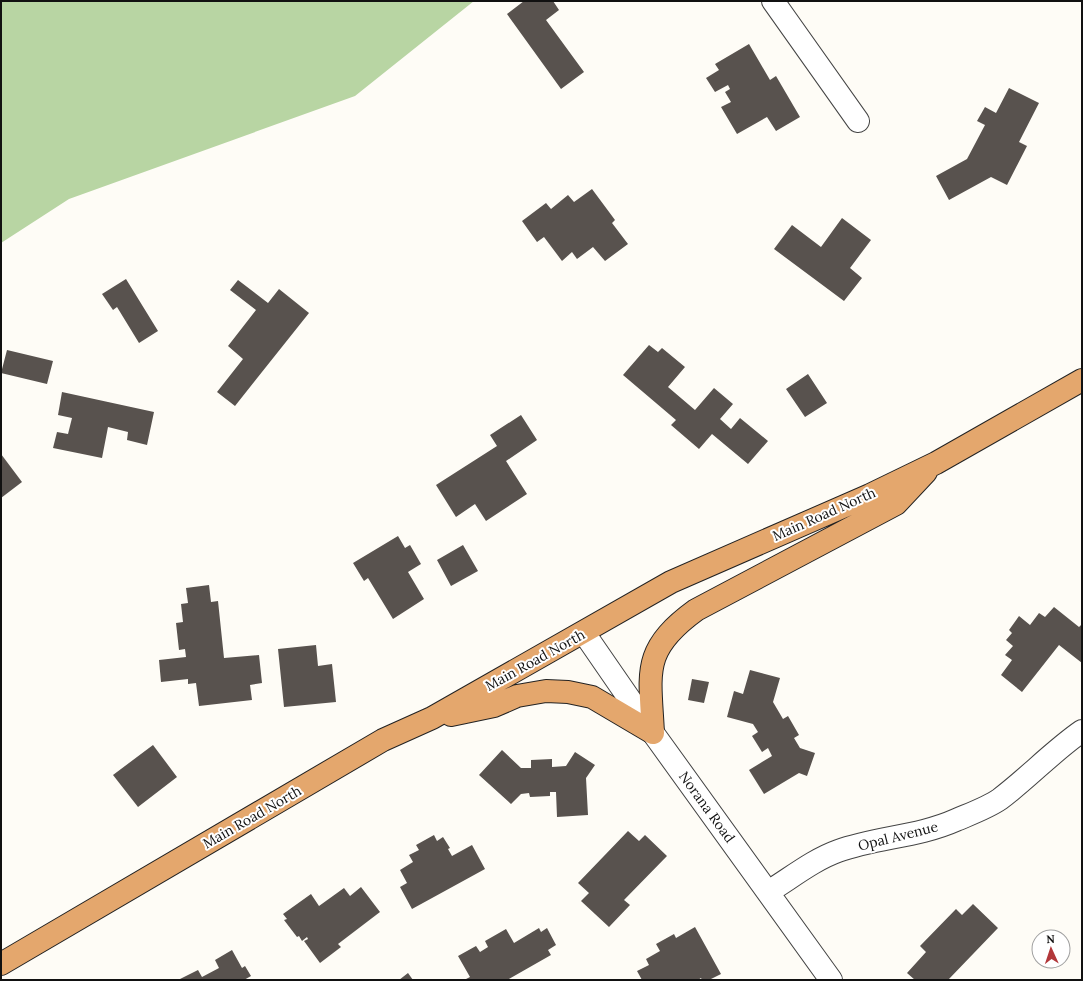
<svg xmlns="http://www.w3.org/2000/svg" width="1083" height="981" viewBox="0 0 1083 981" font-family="Lora,serif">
  <rect width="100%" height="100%" fill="#fefcf6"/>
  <path fill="#b8d5a3" d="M 1,1 L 474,1 L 355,96 L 69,199 L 1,243 Z"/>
  <path fill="#58524e" d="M 524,1 L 553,1 L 559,10 L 546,20 L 584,72 L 561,89 L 507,14 Z
    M 749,44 L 770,80 L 776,76 L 800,117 L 776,131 L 767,117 L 737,134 L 721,107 L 731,102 L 725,92 L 730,89 L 728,85 L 715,92 L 706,78 L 719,70 L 715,64 Z
    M 1009,88 L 1039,103 L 1019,142 L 1027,146 L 1007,185 L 991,177 L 949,200 L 936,176 L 967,159 L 985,125 L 977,121 L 985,107 L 996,113 Z
    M 592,189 L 615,220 L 612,223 L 628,244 L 605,261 L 593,247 L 577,259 L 572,252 L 562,261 L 544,237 L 537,242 L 522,221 L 546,203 L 551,209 L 568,195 L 574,202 Z
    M 842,218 L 871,240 L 850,268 L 862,278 L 844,301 L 774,249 L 792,225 L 821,247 Z
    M 126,279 L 158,331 L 139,343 L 117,307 L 113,310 L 102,294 Z
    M 238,280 L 268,303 L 279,289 L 309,313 L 235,406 L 217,392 L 243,359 L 228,346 L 256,310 L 230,290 Z
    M 649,345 L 658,352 L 662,348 L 685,367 L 668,387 L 695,410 L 714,388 L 733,404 L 720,419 L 731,429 L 740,418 L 768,441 L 748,464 L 712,434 L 699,449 L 671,425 L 676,420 L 623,375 Z
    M 7,350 L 53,361 L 47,384 L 1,373 Z
    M 808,374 L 827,403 L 805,417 L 786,389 Z
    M 62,392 L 154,412 L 147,445 L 127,440 L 128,432 L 108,427 L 102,458 L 53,448 L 57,432 L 68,434 L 72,418 L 58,415 Z
    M 521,415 L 537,440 L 506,461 L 527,494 L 486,521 L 475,504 L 456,517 L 436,485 L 497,446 L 490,435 Z
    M 1,454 L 22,482 L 1,498 Z
    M 398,536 L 405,548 L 410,545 L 421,564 L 408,572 L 424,599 L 393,619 L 368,578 L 364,581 L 353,563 Z
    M 463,545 L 478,571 L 451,586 L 437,560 Z
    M 209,585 L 211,602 L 218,601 L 224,658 L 259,655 L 262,683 L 250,685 L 252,700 L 199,706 L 196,683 L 188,684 L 188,679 L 161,682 L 159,660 L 186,657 L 185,649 L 179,650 L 176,623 L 183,622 L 181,604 L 188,603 L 186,588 Z
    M 1054,607 L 1079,627 L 1082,624 L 1082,663 L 1059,645 L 1022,692 L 1001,675 L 1012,660 L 1005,655 L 1013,646 L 1006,640 L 1012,633 L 1009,630 L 1019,616 L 1030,625 L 1039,613 L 1045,617 Z
    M 316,645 L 318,666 L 332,664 L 336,702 L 284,707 L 278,649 Z
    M 750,670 L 780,678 L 773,702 L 783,719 L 788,716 L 799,735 L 794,738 L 800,748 L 815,753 L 807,776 L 799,773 L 764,794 L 749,770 L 772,756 L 768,748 L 762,752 L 752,736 L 758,732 L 753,724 L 727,717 L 734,691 L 743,694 Z
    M 692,679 L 709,682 L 704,703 L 688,700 Z
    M 153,745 L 177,777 L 138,807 L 113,775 Z
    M 502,750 L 521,768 L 531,768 L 531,760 L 552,759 L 552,767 L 566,766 L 575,752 L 595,765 L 586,778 L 588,815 L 557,817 L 556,792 L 550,792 L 550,796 L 530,797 L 529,793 L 521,794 L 511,804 L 479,775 Z
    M 628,831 L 639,841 L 645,835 L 667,856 L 624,900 L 630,905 L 609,927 L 581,901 L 589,893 L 578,883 Z
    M 434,835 L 437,841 L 443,837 L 450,848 L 448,849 L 452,856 L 472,845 L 485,869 L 412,909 L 400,887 L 407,883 L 400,870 L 413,862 L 409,855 L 419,850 L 416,845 Z
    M 361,887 L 380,912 L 338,944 L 341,947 L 320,963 L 304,941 L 308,939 L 307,937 L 302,941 L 299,936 L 297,937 L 284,920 L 287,919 L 283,914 L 311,894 L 319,906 L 344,888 L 350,896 Z
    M 973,904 L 998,928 L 948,980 L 915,980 L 907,973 L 926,952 L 920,946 L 956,909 L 962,915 Z
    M 695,927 L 721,974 L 709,980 L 702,980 L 701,978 L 698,980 L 642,980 L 637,971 L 649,965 L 646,959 L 660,951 L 656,944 L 674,934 L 676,938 Z
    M 539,928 L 541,932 L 547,928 L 556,945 L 548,950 L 551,955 L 507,980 L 464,980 L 470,977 L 458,956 L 476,946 L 480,952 L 488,947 L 485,941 L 506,929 L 514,943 Z
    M 232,950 L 242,968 L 245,966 L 251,976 L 244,980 L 178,980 L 198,970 L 202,977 L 219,968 L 215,960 Z
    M 408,973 L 413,980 L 399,980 Z"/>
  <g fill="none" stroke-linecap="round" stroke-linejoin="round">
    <defs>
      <path id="minor" d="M 773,1 L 858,121
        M 584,633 L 653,733 L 831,980
        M 768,892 C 791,878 813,860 838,851 C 877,837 918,837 956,820 C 970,814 987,808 1000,799 C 1028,778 1053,751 1082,731"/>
      <path id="highway" d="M 451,715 L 494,706 L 517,696 L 546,691 L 568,692 L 592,697 L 653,733
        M 653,733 C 650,672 641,650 696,610 L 896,504 L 926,472
        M 1,964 L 383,740 L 432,718 L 671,582 L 870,495 L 936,463 L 1082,380"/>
    </defs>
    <use href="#minor" stroke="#444" stroke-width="24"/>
    <use href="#highway" stroke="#222" stroke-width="24"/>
    <use href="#minor" stroke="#fff" stroke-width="22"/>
    <use href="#highway" stroke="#e4a76d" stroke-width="22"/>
  </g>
  <g text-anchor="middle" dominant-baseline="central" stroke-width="4" stroke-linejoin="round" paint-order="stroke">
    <g font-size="14" fill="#111" stroke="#fff">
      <text transform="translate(824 514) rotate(-24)">Main Road North</text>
      <text transform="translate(535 660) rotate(-29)">Main Road North</text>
      <text transform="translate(707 807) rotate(54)">Norana Road</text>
      <text transform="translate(252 817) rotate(-30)">Main Road North</text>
      <text transform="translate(898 836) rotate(-14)">Opal Avenue</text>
    </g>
  </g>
  <rect width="1083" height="981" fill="none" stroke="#111111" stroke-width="4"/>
  <g transform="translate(1051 949) rotate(357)"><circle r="19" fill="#ffffff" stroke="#a0a0a0"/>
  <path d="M0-3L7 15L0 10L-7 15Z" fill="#b2373a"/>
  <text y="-6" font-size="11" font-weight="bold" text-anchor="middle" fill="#111111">N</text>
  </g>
</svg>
